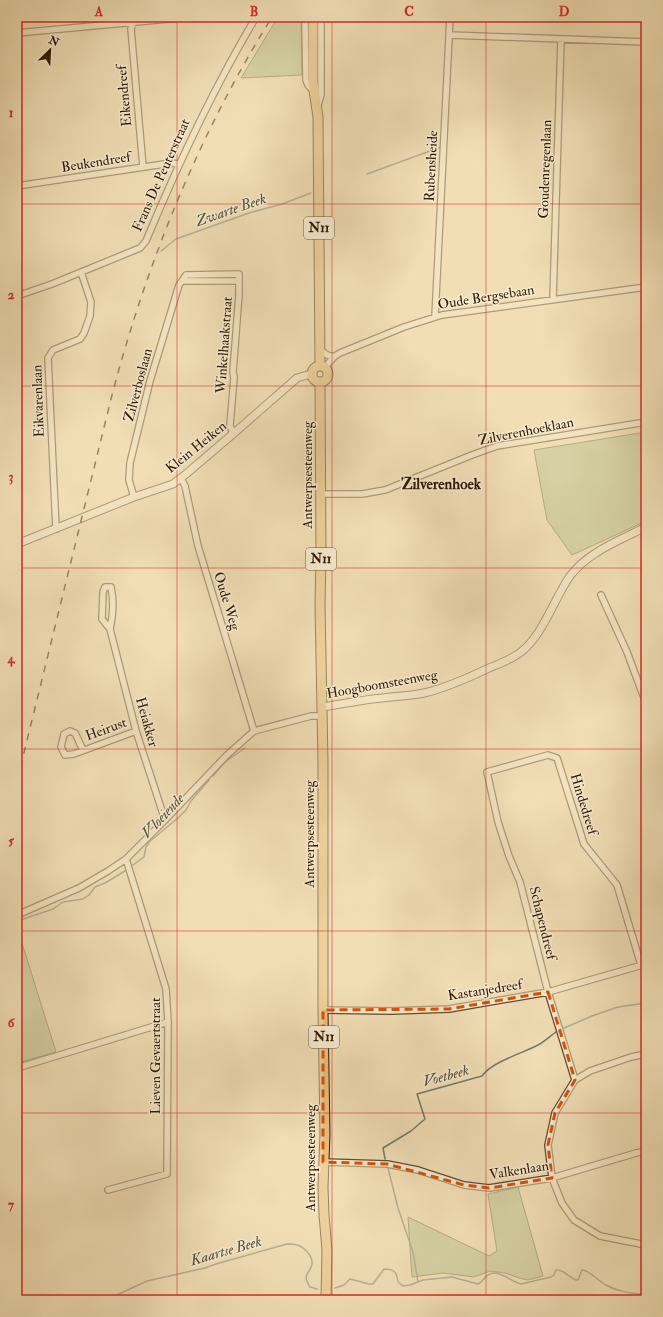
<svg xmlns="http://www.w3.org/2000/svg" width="663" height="1317" viewBox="0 0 663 1317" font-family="'IM FELL Double Pica',serif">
  <rect width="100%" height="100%" fill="#f1deb5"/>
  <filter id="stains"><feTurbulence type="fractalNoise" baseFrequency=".005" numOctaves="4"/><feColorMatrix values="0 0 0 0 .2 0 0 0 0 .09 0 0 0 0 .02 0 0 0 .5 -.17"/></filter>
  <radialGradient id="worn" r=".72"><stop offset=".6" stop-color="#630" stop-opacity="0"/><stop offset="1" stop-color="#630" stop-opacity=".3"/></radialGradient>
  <path fill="#b6c290" stroke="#726d4a" d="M 278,17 L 301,17 L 302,75 L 241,78 Z
    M 646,432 L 646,521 L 572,555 L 547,520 L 534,450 Z
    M 17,927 L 56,1052 L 17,1063 Z
    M 518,1187 L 543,1276 L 528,1280 L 519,1278 L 505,1273 L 490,1271 L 474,1277 L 443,1273 L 412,1277 L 408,1217 L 489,1256 L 497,1251 L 488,1194 Z"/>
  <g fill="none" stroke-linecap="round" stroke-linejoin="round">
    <path stroke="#707a6d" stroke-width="1.5" d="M 367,174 L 441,147
      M 161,251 L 176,239 L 249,213 L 282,204 L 311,193
      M 213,776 L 225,762 L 245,748
      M 133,865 L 144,857 L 146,847 L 149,842 L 178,818 L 186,810 L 191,801 L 209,780
      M 17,921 L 53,909 L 63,902 L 83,899 L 89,895 L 95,887 L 105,883 L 125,871
      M 564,1028 L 592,1016 L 618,1007 L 646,1003
      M 385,1159 L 383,1148 L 411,1131 L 425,1119 L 417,1094 L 482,1076 C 492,1062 520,1054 536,1046 C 543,1043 550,1036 556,1032
      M 388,1168 L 398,1208 L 413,1252 L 418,1282
      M 335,1288 L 344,1285 L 350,1279 L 369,1284 L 373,1284 L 384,1269 C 394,1269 397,1272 398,1282 L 403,1286 L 410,1285 L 423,1280 L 452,1277 L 478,1284 C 483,1282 484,1277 488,1275 C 498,1268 511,1282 521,1284 L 551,1277 L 554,1275 L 556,1270 C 563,1269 569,1277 576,1280 L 578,1280 L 582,1270 C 591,1271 598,1281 606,1285 C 618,1292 633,1293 646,1295
      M 106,1300 L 147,1281 L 205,1268 L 216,1264 L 287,1244 C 290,1244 294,1244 297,1245 C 304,1247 313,1256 312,1264 C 310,1275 301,1273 310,1287 L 317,1289"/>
    <defs>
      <path id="minor" d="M 135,17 L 131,29 L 143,167
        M 305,17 L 306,80 L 308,85 L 313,91
        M 17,33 L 190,17
        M 450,35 L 646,42
        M 318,105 L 321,95 L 321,17
        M 17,186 L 171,163 L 178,164
        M 182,281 L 239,281
        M 17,296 L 52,284 L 140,248 L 146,241 C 178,164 213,89 256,17
        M 553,299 L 561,39
        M 435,317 L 450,17
        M 320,349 C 325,354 328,357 335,356
        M 325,367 L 335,356 L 340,353 L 404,327 L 442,315 L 646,287
        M 181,478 L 185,486 L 198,546 L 254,731
        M 321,494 L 362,494 L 385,490 L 472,455 L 497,446 L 646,422
        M 134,497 L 129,480 L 130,463 L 150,381 L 179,285 L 186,275 L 239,274 L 239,294 L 233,372 L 234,378 L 230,425 L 233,434
        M 56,529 L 48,358 L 53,350 L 80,339 L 84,333 L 90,316 L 91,302 L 81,272
        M 601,595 L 627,652 L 646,703
        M 110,629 L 102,619 L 103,592 L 105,587 L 111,587 C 114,601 113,616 110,629 L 136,731 L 165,820
        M 83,750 L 75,733 L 70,731 L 64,734 L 61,747 L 65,755 L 74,754 L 136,731
        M 17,915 L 79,888 L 108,871 L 126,859 L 165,820 L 227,755 L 254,731 L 311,716 L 322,716
        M 323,1010 L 391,1011 L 449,1009 L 548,992 L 646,964
        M 646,1054 L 631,1057 L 590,1071 L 575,1080 L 555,1113 L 548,1145 L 552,1178 L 562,1203 L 574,1220 L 600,1236 L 646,1245
        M 17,1068 L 168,1022
        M 575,1080 L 548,992 L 520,882 L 509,856 L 498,822 L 487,772 L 548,755 L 557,758 L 584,844 L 617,885 L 641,965
        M 323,1162 L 387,1164 L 418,1170 L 464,1185 L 489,1188 L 552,1178 L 636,1153 L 646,1151
        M 108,1190 L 167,1174 L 168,1022 L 166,989 L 126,859"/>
      <path id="tertiary" d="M 17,544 L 134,497 L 173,484 L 186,474 L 233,434 L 297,378 L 311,374
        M 322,707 C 342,704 362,700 382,698 C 395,696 410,696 424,693 C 446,688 468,678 489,668 C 499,664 512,659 521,652 C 543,635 554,599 570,576 C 588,552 620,540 646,527"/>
      <path id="primary" d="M 313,17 L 313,83 L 318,117 L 320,365
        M312 374a8 8 0 1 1 16 0a8 8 0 1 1-16 0Z
        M 320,382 L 321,556 L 320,604 L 323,763 L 323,1010 L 325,1134 L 323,1187 L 324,1215 L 327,1250 L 326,1300"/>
    </defs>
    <use href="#minor" stroke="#604a30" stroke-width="8"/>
    <use href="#tertiary" stroke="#604a30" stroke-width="9"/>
    <use href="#primary" stroke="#2f1803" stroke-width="11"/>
    <use href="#minor" stroke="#f6eacf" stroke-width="5.5"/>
    <use href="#tertiary" stroke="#f6eacf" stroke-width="7"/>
    <use href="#primary" stroke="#e8bf7a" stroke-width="9"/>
    <path stroke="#2f1803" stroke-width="1.5" stroke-dasharray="7 7" stroke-linecap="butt" d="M 17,781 L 112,395 C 147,262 199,134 272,17"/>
  </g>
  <path d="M0 0H663V1317H0ZM 548,992 L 575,1080 L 555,1113 L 548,1145 L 552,1178 L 489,1188 L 464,1185 L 387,1164 L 323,1162 L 323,1010 L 449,1009 Z" fill="#f1deb5" fill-opacity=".55" fill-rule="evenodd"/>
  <path fill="none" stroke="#d6520b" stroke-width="3" stroke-dasharray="8 5" stroke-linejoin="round" d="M 548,992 L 575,1080 L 555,1113 L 548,1145 L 552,1178 L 489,1188 L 464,1185 L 387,1164 L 323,1162 L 323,1010 L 449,1009 Z"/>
  <path fill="none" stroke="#d62828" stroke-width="1" stroke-opacity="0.55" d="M 177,17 L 177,1300M 332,17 L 332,1300M 486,17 L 486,1300M 17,204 L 646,204M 17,386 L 646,386M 17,568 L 646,568M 17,749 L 646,749M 17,931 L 646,931M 17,1113 L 646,1113"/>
  <g text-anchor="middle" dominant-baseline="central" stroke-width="3" stroke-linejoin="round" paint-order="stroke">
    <g fill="#f6eacf" stroke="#6b5740" stroke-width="1">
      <rect x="304" y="217" width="30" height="22" rx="3"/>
      <rect x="306" y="548" width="30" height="22" rx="3"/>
      <rect x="309" y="1026" width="30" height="22" rx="3"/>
    </g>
    <g font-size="13" font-weight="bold" fill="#2f1803">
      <text x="319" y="228">N11</text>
      <text x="321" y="559">N11</text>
      <text x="324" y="1037">N11</text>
    </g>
    <g font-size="14" fill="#2f1803" stroke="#f6eacf">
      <text transform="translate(124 96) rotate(-95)">Eikendreef</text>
      <text transform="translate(96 162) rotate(-9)">Beukendreef</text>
      <text transform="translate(431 166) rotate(-87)">Rubensheide</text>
      <text transform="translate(545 169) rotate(-88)">Goudenregenlaan</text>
      <text transform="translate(161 175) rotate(-66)">Frans De Peuterstraat</text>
      <text transform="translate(486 297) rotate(-9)">Oude Bergsebaan</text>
      <text transform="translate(224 345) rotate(-86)">Winkelhaakstraat</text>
      <text transform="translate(138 385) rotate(-75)">Zilverboslaan</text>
      <text transform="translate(38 401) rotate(-92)">Eikvarenlaan</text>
      <text transform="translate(526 431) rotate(-11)">Zilverenhoeklaan</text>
      <text transform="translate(196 447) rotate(-39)">Klein Heiken</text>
      <text transform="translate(307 475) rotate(-90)">Antwerpsesteenweg</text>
      <text transform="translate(227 601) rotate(73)">Oude Weg</text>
      <text transform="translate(382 684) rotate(-10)">Hoogboomsteenweg</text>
      <text transform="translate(147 722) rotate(74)">Heiakker</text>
      <text transform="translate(106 729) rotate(-20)">Heirust</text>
      <text transform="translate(584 804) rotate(73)">Hindedreef</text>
      <text transform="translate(309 834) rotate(-90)">Antwerpsesteenweg</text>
      <text transform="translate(543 923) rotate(76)">Schapendreef</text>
      <text transform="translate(485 990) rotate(-9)">Kastanjedreef</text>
      <text transform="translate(155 1056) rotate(-90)">Lieven Gevaertstraat</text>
      <text transform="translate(310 1158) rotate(-90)">Antwerpsesteenweg</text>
      <text transform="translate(519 1170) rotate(-9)">Valkenlaan</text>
    </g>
    <g font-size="15" font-style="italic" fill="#555141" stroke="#f6eacf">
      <text transform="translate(231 210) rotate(-19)">Zwarte Beek</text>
      <text transform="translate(163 816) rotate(-47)">Vloeiende</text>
      <text transform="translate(446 1076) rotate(-15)">Voetbeek</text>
      <text transform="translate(226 1251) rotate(-16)">Kaartse Beek</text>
    </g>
    <g font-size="15" font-weight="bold" fill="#2f1803" stroke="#f6eacf">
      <text x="441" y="484">Zilverenhoek</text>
    </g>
  </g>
  <rect width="663" height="1317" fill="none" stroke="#f1deb5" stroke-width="44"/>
  <g transform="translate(50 50) rotate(24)" stroke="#f6eacf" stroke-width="3" paint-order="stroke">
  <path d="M0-3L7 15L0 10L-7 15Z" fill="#2f1803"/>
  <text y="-6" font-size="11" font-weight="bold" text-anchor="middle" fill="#2f1803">N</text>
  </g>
  <rect x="22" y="22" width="619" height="1273" fill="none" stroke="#d62828" stroke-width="1.5"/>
  <g font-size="13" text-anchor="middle" font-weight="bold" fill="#d62828">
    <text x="99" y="16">A</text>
    <text x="254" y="16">B</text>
    <text x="409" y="16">C</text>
    <text x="564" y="16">D</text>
    <text x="11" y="117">1</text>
    <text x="11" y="299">2</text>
    <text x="11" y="481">3</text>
    <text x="11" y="663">4</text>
    <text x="11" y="845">5</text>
    <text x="11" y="1027">6</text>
    <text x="11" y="1209">7</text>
  </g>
  <rect width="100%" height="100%" filter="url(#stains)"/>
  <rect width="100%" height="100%" fill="url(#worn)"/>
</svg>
